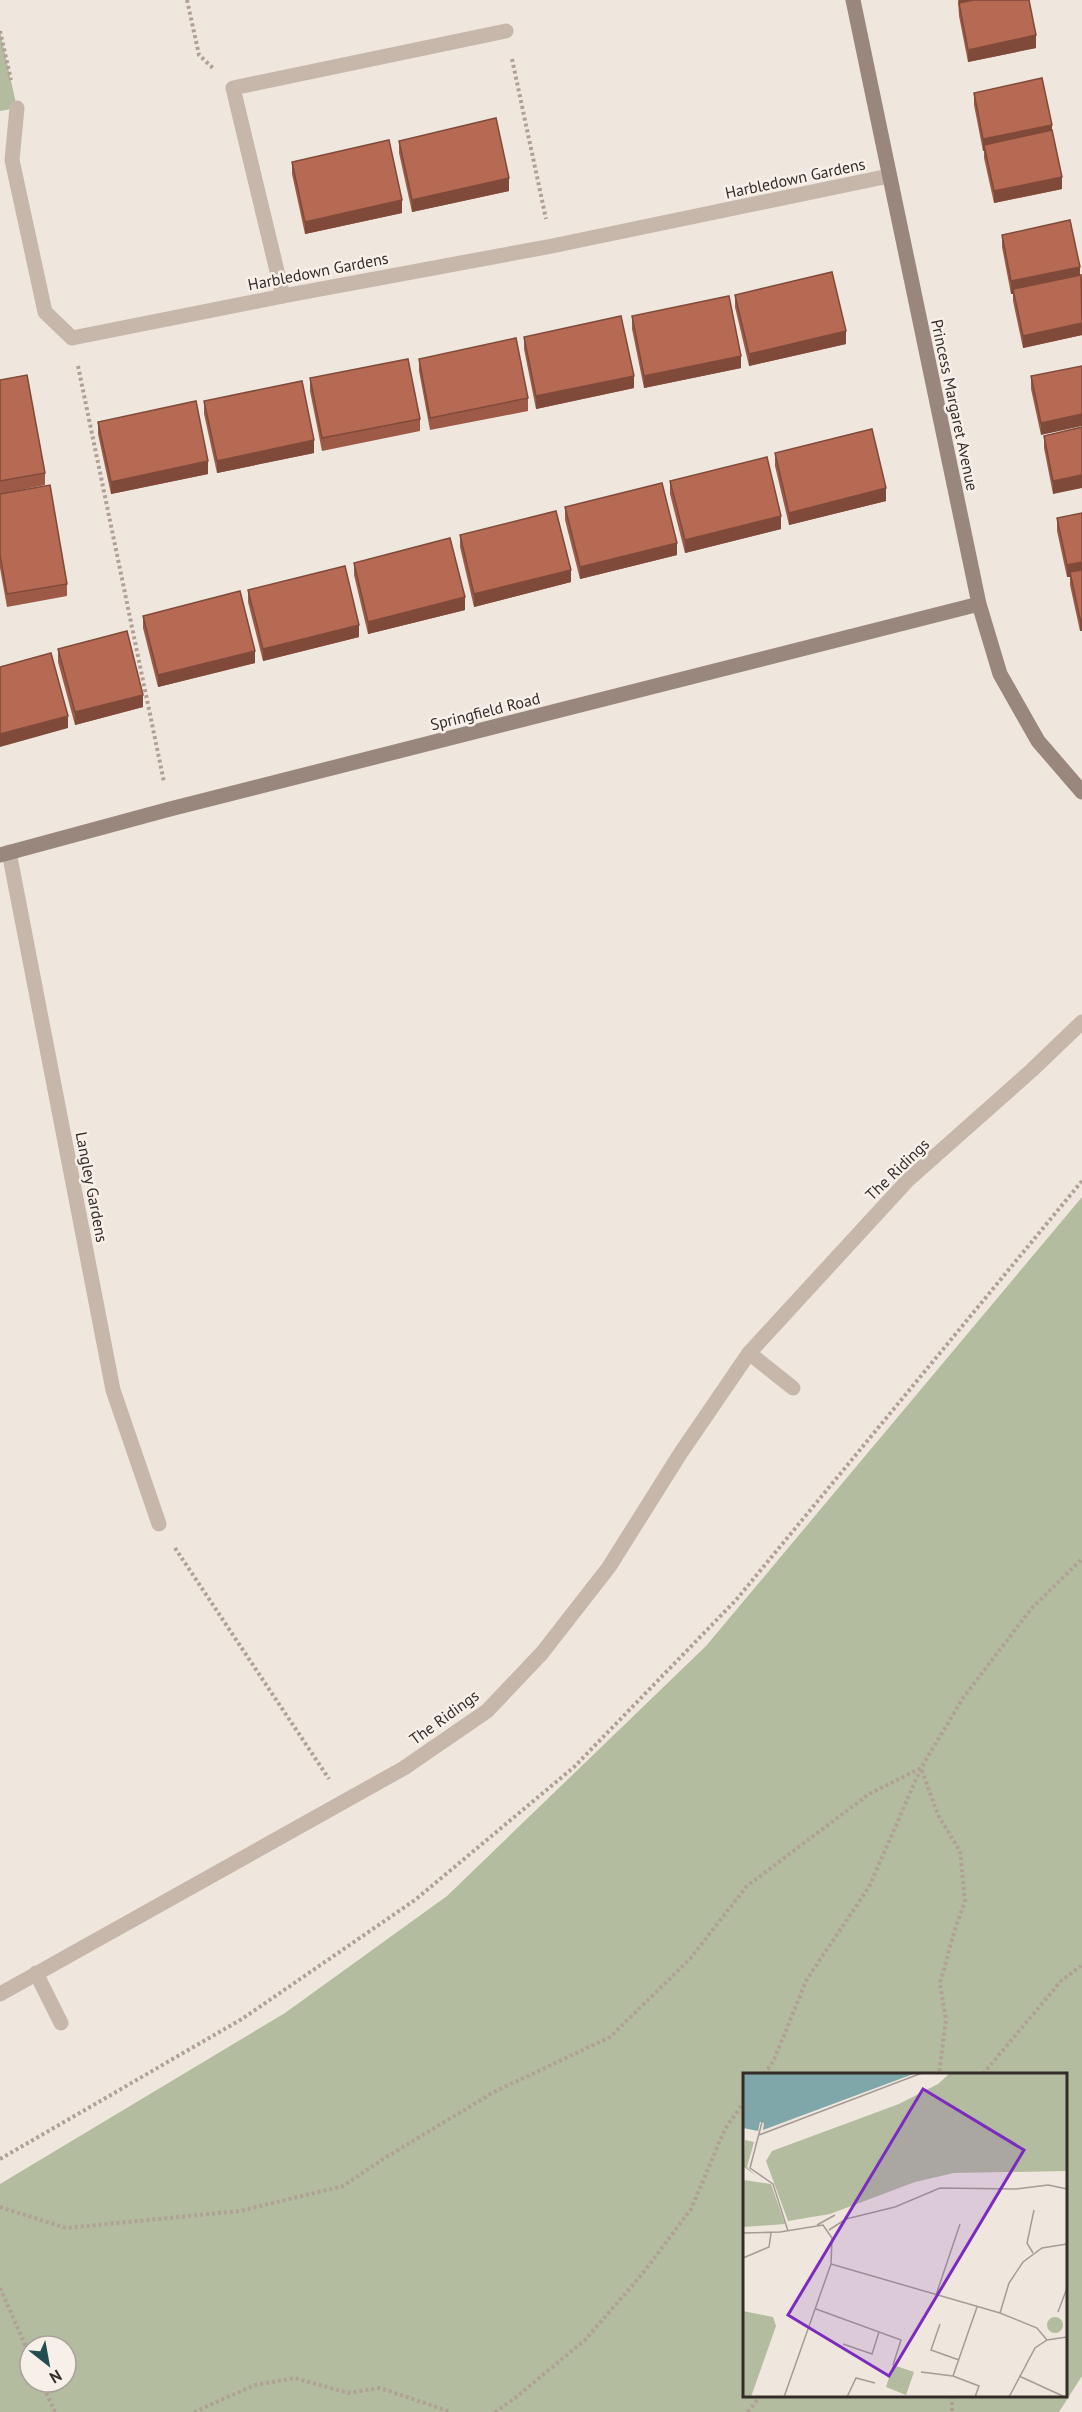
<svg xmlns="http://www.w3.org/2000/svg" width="1082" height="2412" viewBox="0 0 1082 2412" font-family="'PT Sans',sans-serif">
  <rect width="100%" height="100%" fill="#efe6dd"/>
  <path fill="#b3bc9f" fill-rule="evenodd" d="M 0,31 L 17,108 L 0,111 Z
    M 1082,1197 L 1082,2376 L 1059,2412 L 0,2412 L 0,2184 L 285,2013 L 447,1896 L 706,1646 ZM 744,2074 L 1066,2074 L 1066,2396 L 744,2396 ZM 30,2346 L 66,2346 L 66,2382 L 30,2382 Z"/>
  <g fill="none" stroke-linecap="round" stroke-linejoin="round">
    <path stroke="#b1a195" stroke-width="4" stroke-dasharray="3 3" stroke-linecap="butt" d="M 187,0 L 199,55 L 214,69
      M 0,31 L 11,80
      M 512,59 L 546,219
      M 78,366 L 164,782
      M 175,1548 L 329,1779
      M 764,2074 L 773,2062 L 807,1979 L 869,1887 L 921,1768 L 963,1698 L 1031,1609 L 1082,1559
      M 983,2074 L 1061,1981 L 1082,1965
      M 0,2159 L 242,2019 L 415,1900 L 574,1767 L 736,1600 L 1082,1181
      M 0,2207 L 66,2228 L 240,2211 L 343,2186 L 388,2156 L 494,2092 L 610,2037 L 689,1960 L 747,1886 L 869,1794 L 921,1768 L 938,1815 L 960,1851 L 965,1901 L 955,1929 L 940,1983 L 946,2020 L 939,2074
      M 0,2288 L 30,2356
      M 41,2382 L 55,2412
      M 952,2396 L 952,2412
      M 194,2412 L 255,2385 L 295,2378 L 348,2393 L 380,2388 L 451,2412
      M 495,2412 L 515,2398 L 585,2340 L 643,2273 L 691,2209 L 725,2129 L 744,2102
      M 748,2412 L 760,2396"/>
    <path stroke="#c6b7aa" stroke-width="15" d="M 283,296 L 233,88 L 506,31"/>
    <path stroke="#c6b7aa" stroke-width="15" d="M 17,108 L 12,160 L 45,312 L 72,338 L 283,296 L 552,246 L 889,176
      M 9,852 L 113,1390 L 159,1524
      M 749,1353 L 793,1388
      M 36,1973 L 61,2023
      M 0,1994 L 404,1768 L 487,1711 L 542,1653 L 609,1567 L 680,1454 L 749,1353 L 908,1180 L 1032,1070 L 1082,1022"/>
    <path stroke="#99867c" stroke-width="15" d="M 853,0 L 979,604 L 1000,674 L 1038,741 L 1082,792
      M 0,855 L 170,809 L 979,604"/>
  </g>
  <path fill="#9d5b47" d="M 958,0 L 1029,0 L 1036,48 L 968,62 L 959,16 Z
    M 974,93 L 1052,131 L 1062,189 L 994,203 L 984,158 L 984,151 L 983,151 L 974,105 Z
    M 399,141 L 509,191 L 412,212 L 399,153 Z
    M 292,162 L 402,213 L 305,234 L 292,174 Z
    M 1002,235 L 1080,275 L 1082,279 L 1082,335 L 1023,348 L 1013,301 L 1013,294 L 1011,294 L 1002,247 Z
    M 735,295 L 846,344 L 749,366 L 735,307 Z
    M 632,316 L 741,368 L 644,388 L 632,329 Z
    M 524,337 L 634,388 L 536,409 L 524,349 Z
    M 419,359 L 528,398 L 528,411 L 430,430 L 419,371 Z
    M 1082,366 L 1041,435 L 1031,389 L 1031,376 Z
    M 310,378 L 420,419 L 420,431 L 322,451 L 310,391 Z
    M 0,380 L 45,473 L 45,485 L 0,494 Z
    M 204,401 L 314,453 L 217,473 L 204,414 Z
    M 98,422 L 208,474 L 111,494 L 98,434 Z
    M 1082,427 L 1053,494 L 1044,448 L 1044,436 Z
    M 775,453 L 886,501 L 789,525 L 775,466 Z
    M 670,481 L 781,529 L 685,553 L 670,494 Z
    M 0,494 L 67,584 L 67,596 L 7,607 L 0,568 Z
    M 565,507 L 677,555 L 580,579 L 565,520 Z
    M 1082,513 L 1080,631 L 1070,585 L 1070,577 L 1067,577 L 1057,531 L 1057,518 Z
    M 460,535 L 571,582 L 474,607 L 460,547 Z
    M 354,563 L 465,610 L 368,634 L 354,575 Z
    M 248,590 L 359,637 L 263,661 L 248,602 Z
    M 143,616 L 255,663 L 158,687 L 143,628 Z
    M 58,649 L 143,707 L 75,725 L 58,662 Z"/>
  <path fill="#804a3a" d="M 959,0 L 988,0 L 959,6 Z
    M 1036,35 L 1036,48 L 968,62 L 968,50 Z
    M 1052,125 L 1052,137 L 984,145 L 984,151 L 983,151 L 983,139 Z
    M 1062,177 L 1062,189 L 994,203 L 994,191 Z
    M 509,178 L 509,191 L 412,212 L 412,200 Z
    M 402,200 L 402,213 L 305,234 L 305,222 Z
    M 1080,267 L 1080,279 L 1013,289 L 1013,294 L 1011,294 L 1011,281 Z
    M 1082,323 L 1082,335 L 1023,348 L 1023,336 Z
    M 846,331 L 846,344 L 749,366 L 749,354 Z
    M 741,356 L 741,368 L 644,388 L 644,376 Z
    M 634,376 L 634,388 L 536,409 L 536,396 Z
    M 1082,414 L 1082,426 L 1041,435 L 1041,423 Z
    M 314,440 L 314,453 L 217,473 L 217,461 Z
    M 208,461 L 208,474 L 111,494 L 111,482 Z
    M 1082,475 L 1082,488 L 1053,494 L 1053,481 Z
    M 886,488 L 886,501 L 789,525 L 789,513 Z
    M 781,516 L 781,529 L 685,553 L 685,540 Z
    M 677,543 L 677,555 L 580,579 L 580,567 Z
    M 1082,562 L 1082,574 L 1070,572 L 1070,577 L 1067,577 L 1067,565 Z
    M 571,570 L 571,582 L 474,607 L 474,594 Z
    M 465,597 L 465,610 L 368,634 L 368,622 Z
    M 1082,618 L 1082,631 L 1080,631 L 1080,619 Z
    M 359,625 L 359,637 L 263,661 L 263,649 Z
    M 255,651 L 255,663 L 158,687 L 158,675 Z
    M 143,695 L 143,707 L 75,725 L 75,712 Z
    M 68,716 L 68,728 L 0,747 L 0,734 Z"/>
  <path fill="#b76a53" stroke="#804a3a" stroke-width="1.5" d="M 974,0 L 1029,0 L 1036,35 L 968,50 L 959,3 Z
    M 1042,78 L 1052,125 L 983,139 L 974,93 Z
    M 496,118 L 509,178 L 412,200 L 399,141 Z
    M 1052,130 L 1062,177 L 994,191 L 984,145 Z
    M 389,140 L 402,200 L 305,222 L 292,162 Z
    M 1070,220 L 1080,267 L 1011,281 L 1002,235 Z
    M 832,272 L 846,331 L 749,354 L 735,295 Z
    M 1081,275 L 1082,323 L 1023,336 L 1013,289 Z
    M 729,296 L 741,356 L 644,376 L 632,316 Z
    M 621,316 L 634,376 L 536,396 L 524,337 Z
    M 516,338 L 528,398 L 430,418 L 419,359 Z
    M 408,359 L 420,419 L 322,438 L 310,378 Z
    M 1082,366 L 1082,414 L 1041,423 L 1031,376 Z
    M 27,375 L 45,473 L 0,481 L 0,380 Z
    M 302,381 L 314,440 L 217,461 L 204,401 Z
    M 196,401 L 208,461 L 111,482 L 98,422 Z
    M 1082,427 L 1082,475 L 1053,481 L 1044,436 Z
    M 872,429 L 886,488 L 789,513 L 775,453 Z
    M 767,457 L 781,516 L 685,540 L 670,481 Z
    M 662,483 L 677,543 L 580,567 L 565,507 Z
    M 50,485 L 67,584 L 7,594 L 0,555 L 0,494 Z
    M 556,511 L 571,570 L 474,594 L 460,535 Z
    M 1082,513 L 1082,562 L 1067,565 L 1057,518 Z
    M 450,538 L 465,597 L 368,622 L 354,563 Z
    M 345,566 L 359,625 L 263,649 L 248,590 Z
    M 1082,570 L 1082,618 L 1080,619 L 1070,572 Z
    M 240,591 L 255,651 L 158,675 L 143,616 Z
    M 127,631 L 143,695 L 75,712 L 58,649 Z
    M 51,653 L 68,716 L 0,734 L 0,667 Z"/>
  <g text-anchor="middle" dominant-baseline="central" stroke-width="5" stroke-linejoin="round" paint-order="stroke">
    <g font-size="16" fill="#342c29" stroke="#f7f0e9">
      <text transform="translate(795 178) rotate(-12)">Harbledown Gardens</text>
      <text transform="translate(318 271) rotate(-11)">Harbledown Gardens</text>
      <text transform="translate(955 405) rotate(78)">Princess Margaret Avenue</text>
      <text transform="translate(485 711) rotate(-14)">Springfield Road</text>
      <text transform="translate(897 1169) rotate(-44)">The Ridings</text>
      <text transform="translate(92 1187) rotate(79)">Langley Gardens</text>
      <text transform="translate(444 1717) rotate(-36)">The Ridings</text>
    </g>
  </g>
  <g transform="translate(743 2073)">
    <rect width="324" height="324" fill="#efe6dd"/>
    <path d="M 207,0 L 324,0 L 324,98 L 211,100 L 172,109 L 87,141 L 45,148 L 23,88 L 29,78 L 156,31 L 195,11 ZM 2,67 L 11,69 L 4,94 L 12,102 L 1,94 ZM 0,107 L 28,111 L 42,151 L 0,154 ZM 0,238 L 30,244 L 33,253 L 8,324 L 0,324 ZM304 252a8 8 0 1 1 16 0a8 8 0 1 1-16 0ZM 150,292 L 171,299 L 163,322 L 143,314 Z" fill="#b3bc9f"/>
    <path d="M 0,0 L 173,0 L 20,57 L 21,50 L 17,49 L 15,58 L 0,55 Z" fill="#7fa7a9"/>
    <path fill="none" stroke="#a49c95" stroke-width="1.5" d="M 19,49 L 7,95 L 30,111 L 45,158M 16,62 L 179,0M 74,152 L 92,142M 86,157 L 103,146 L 152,134 L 197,115 L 273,116 L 305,112 L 324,116M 0,160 L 37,159 L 80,152 L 89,165 L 88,191 L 41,324M 290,180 L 284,170 L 291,137M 0,185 L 26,174 L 28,160M 88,191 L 257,240 L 294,255 L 304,267M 193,222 L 217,151M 73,236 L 158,267 L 150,292M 315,239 L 324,215M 257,240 L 266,210 L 280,189 L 299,175 L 324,171M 197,251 L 188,277 L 216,287M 100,271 L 129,281 L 136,259M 178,299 L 210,303 L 236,313 L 232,324M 210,303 L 234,234M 276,303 L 322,324M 104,324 L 113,305 L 132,310M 266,324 L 292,275 L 304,267 L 324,264"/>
    <path fill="#7b2cbf" fill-opacity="0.15" stroke="#7b2cbf" stroke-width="3" d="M 180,16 L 281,77 L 146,303 L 45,242 Z"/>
    <rect width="324" height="324" fill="none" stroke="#342c29" stroke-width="3"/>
  </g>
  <g transform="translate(48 2364) rotate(149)"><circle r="28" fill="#f7f0e9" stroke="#a9a29c" stroke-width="1.5"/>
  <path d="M0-4.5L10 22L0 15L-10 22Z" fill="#234e51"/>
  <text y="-9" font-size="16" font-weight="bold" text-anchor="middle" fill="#342c29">N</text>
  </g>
</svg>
